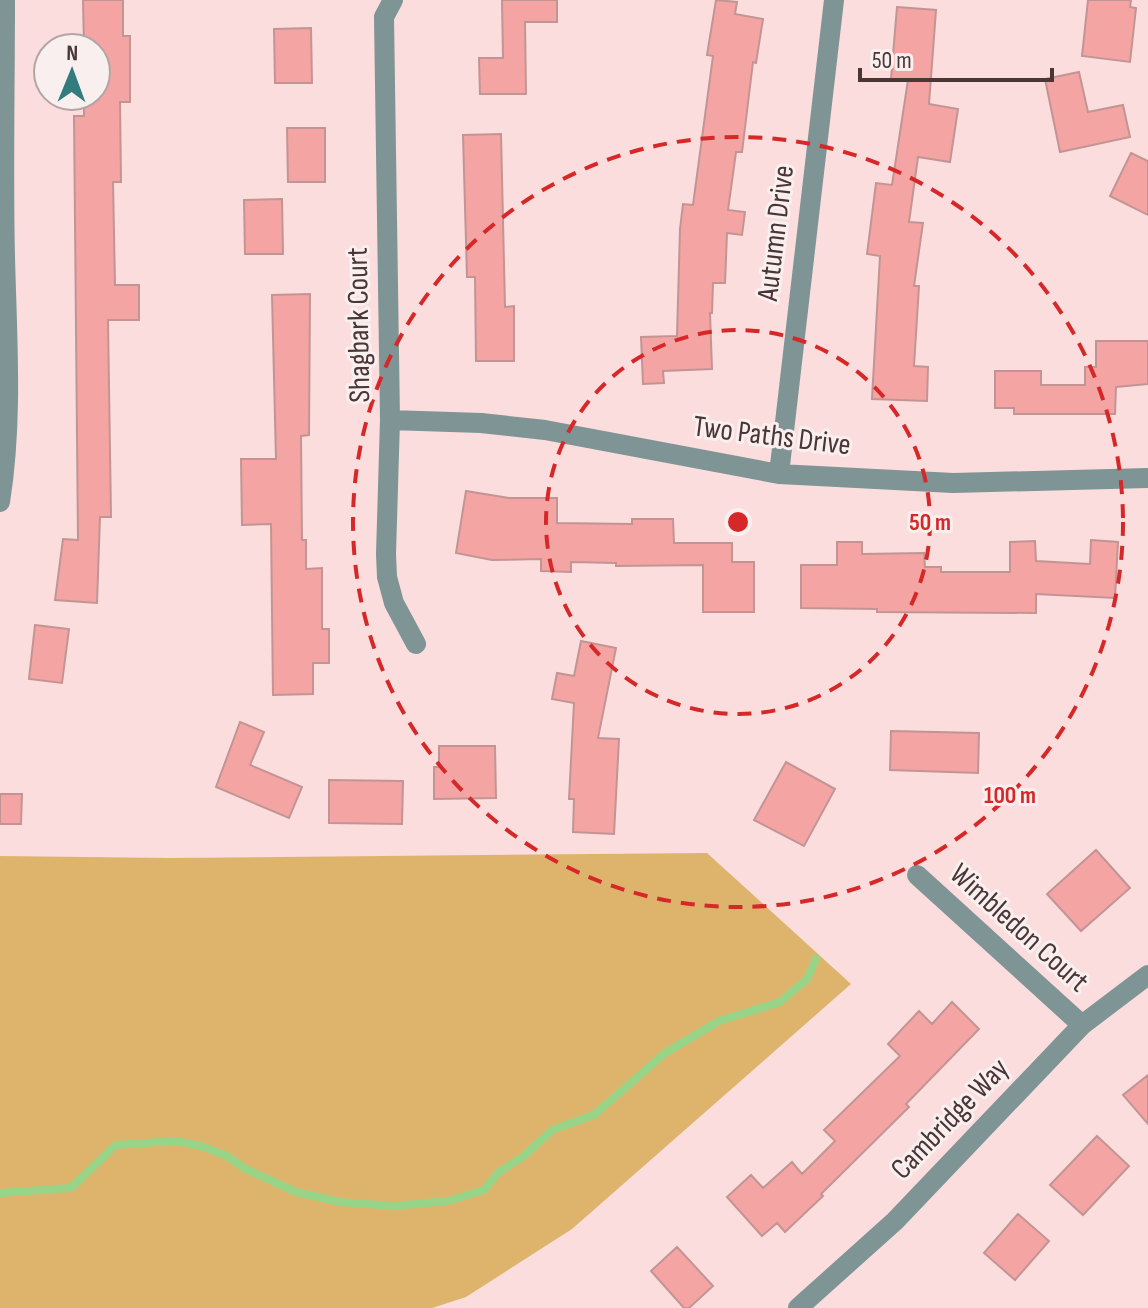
<svg xmlns="http://www.w3.org/2000/svg" width="1148" height="1308" viewBox="0 0 1148 1308" font-family="'Sofia Sans Condensed',sans-serif">
  <rect width="100%" height="100%" fill="#fadddc"/>
  <path fill="#deb46d" d="M 707,853 L 851,984 L 572,1229 L 466,1297 L 432,1308 L 0,1308 L 0,856 L 170,858 Z"/>
  <g fill="none" stroke-linecap="round" stroke-linejoin="round">
    <path stroke="#98d487" stroke-width="8" d="M 0,1193 L 71,1188 L 116,1145 L 176,1141 L 201,1146 L 227,1156 L 244,1168 L 296,1192 L 340,1202 L 395,1206 L 448,1201 L 484,1190 L 499,1172 L 524,1156 L 552,1130 L 594,1115 L 665,1053 L 719,1021 L 780,1002 L 807,979 L 816,959"/>
  </g>
  <path fill="#f5a4a4" stroke="#c29594" stroke-width="2" d="M 83,0 L 123,0 L 123,36 L 130,36 L 130,102 L 120,102 L 121,182 L 113,182 L 115,285 L 139,285 L 139,320 L 108,320 L 111,517 L 100,517 L 97,603 L 55,600 L 63,539 L 78,540 L 74,116 L 84,116 L 84,96 L 96,96 L 96,48 L 84,48 Z
    M 502,0 L 557,0 L 557,22 L 525,22 L 526,94 L 480,94 L 479,58 L 503,58 Z
    M 716,0 L 737,2 L 735,14 L 763,19 L 756,63 L 753,62 L 742,152 L 736,152 L 728,210 L 745,212 L 742,235 L 727,233 L 725,283 L 713,283 L 712,313 L 710,313 L 712,369 L 663,371 L 664,383 L 643,384 L 641,337 L 677,336 L 680,229 L 683,204 L 693,205 L 713,56 L 707,55 Z
    M 1088,0 L 1131,0 L 1130,7 L 1136,8 L 1130,62 L 1082,56 Z
    M 897,7 L 936,10 L 929,104 L 958,109 L 950,162 L 918,157 L 909,222 L 923,223 L 914,286 L 919,286 L 914,366 L 928,367 L 927,401 L 872,399 L 880,256 L 867,254 L 876,183 L 892,185 L 908,80 L 891,79 Z
    M 311,28 L 312,83 L 275,83 L 274,29 Z
    M 1079,72 L 1088,112 L 1123,105 L 1130,137 L 1060,152 L 1045,79 Z
    M 287,128 L 325,128 L 325,182 L 288,182 Z
    M 501,134 L 505,307 L 514,306 L 514,361 L 476,361 L 475,277 L 467,277 L 463,135 Z
    M 1131,153 L 1148,161 L 1148,215 L 1110,196 Z
    M 282,199 L 283,254 L 245,254 L 244,200 Z
    M 310,294 L 309,435 L 301,436 L 302,540 L 306,540 L 306,569 L 322,568 L 322,629 L 329,629 L 329,663 L 313,663 L 313,694 L 273,695 L 271,524 L 242,525 L 241,459 L 276,459 L 272,295 Z
    M 1096,341 L 1148,341 L 1148,384 L 1116,387 L 1115,414 L 1014,414 L 1014,408 L 995,408 L 995,371 L 1041,371 L 1041,385 L 1085,385 L 1085,367 L 1096,367 Z
    M 466,491 L 509,498 L 557,498 L 557,523 L 632,524 L 632,519 L 673,519 L 674,543 L 732,543 L 732,562 L 754,562 L 754,612 L 703,612 L 703,565 L 616,566 L 616,563 L 571,562 L 571,572 L 541,571 L 541,559 L 492,560 L 456,553 Z
    M 1091,540 L 1118,542 L 1115,598 L 1036,594 L 1036,613 L 877,612 L 877,609 L 801,608 L 801,565 L 837,565 L 837,542 L 862,542 L 862,554 L 924,553 L 925,567 L 941,567 L 941,572 L 1010,572 L 1010,542 L 1035,541 L 1036,561 L 1090,564 Z
    M 35,625 L 69,629 L 62,683 L 29,679 Z
    M 581,641 L 616,648 L 598,738 L 619,739 L 614,834 L 573,832 L 574,799 L 569,799 L 574,703 L 552,699 L 557,673 L 574,676 Z
    M 240,722 L 264,732 L 250,765 L 302,787 L 289,818 L 216,787 Z
    M 891,731 L 979,733 L 978,773 L 890,770 Z
    M 439,746 L 495,746 L 496,798 L 434,799 L 434,767 L 439,767 Z
    M 786,762 L 835,789 L 804,846 L 754,820 Z
    M 329,780 L 403,781 L 402,824 L 329,823 Z
    M 0,794 L 22,794 L 21,824 L 0,824 Z
    M 1096,850 L 1130,888 L 1081,931 L 1047,894 Z
    M 952,1002 L 979,1029 L 906,1104 L 909,1107 L 821,1194 L 823,1196 L 785,1232 L 777,1223 L 762,1236 L 727,1197 L 751,1175 L 763,1188 L 792,1162 L 802,1174 L 835,1141 L 824,1130 L 900,1056 L 888,1044 L 919,1011 L 932,1024 Z
    M 1148,1075 L 1148,1124 L 1123,1095 Z
    M 1097,1136 L 1129,1166 L 1083,1215 L 1050,1185 Z
    M 1018,1214 L 1049,1241 L 1015,1280 L 984,1253 Z
    M 677,1247 L 713,1286 L 689,1308 L 684,1308 L 651,1271 Z"/>
  <g fill="none" stroke-linecap="round" stroke-linejoin="round">
    <path stroke="#7e9495" stroke-width="20" d="M 393,0 L 384,17 L 390,420 L 386,554 L 387,577 L 394,603 L 416,644
      M 390,420 L 481,423 L 545,430 L 779,474 L 953,483 L 1148,478
      M 779,474 L 834,0
      M 0,502 C 13,421 7,339 5,257 C 3,172 5,86 5,0
      M 917,875 L 1082,1025
      M 798,1308 L 895,1221 L 1082,1025 L 1148,975"/>
  </g>
  <g fill="none" stroke="#d62828" stroke-width="4" stroke-dasharray="14 10">
    <circle cx="738" cy="522" r="192"/>
    <circle cx="738" cy="522" r="385"/>
  </g>
  <g text-anchor="middle" dominant-baseline="central" stroke-width="6" stroke-linejoin="round" paint-order="stroke">
    <g font-size="30" fill="#493635" stroke="#f9efef">
      <text transform="translate(776 233) rotate(-83)">Autumn Drive</text>
      <text transform="translate(359 325) rotate(-91)">Shagbark Court</text>
      <text transform="translate(772 436) rotate(7)">Two Paths Drive</text>
      <text transform="translate(1019 928) rotate(42)">Wimbledon Court</text>
      <text transform="translate(950 1119) rotate(-46)">Cambridge Way</text>
    </g>
  </g>
  <circle cx="738" cy="522" r="12" fill="#d62828" stroke="#f9efef" stroke-width="4"/>
  <g font-size="24" text-anchor="middle" font-weight="bold" fill="#d62828" stroke="#f9efef" stroke-width="6" stroke-linejoin="round" paint-order="stroke">
    <text x="930" y="530">50 m</text>
    <text x="1010" y="803">100 m</text>
  </g>
  <g transform="translate(72 72) rotate(1)"><circle r="38" fill="#f9efef" stroke="#b3a5a5" stroke-width="2"/>
  <path d="M0-6L14 30L0 20L-14 30Z" fill="#327b7e"/>
  <text y="-12" font-size="22" font-weight="bold" text-anchor="middle" fill="#493635">N</text>
  </g>
  <path d="M860 68v12h192v-12" fill="none" stroke="#493635" stroke-width="4"/>
  <text x="872" y="68" font-size="24" fill="#493635" stroke="#f9efef" stroke-width="6" paint-order="stroke">50 m</text>
</svg>
